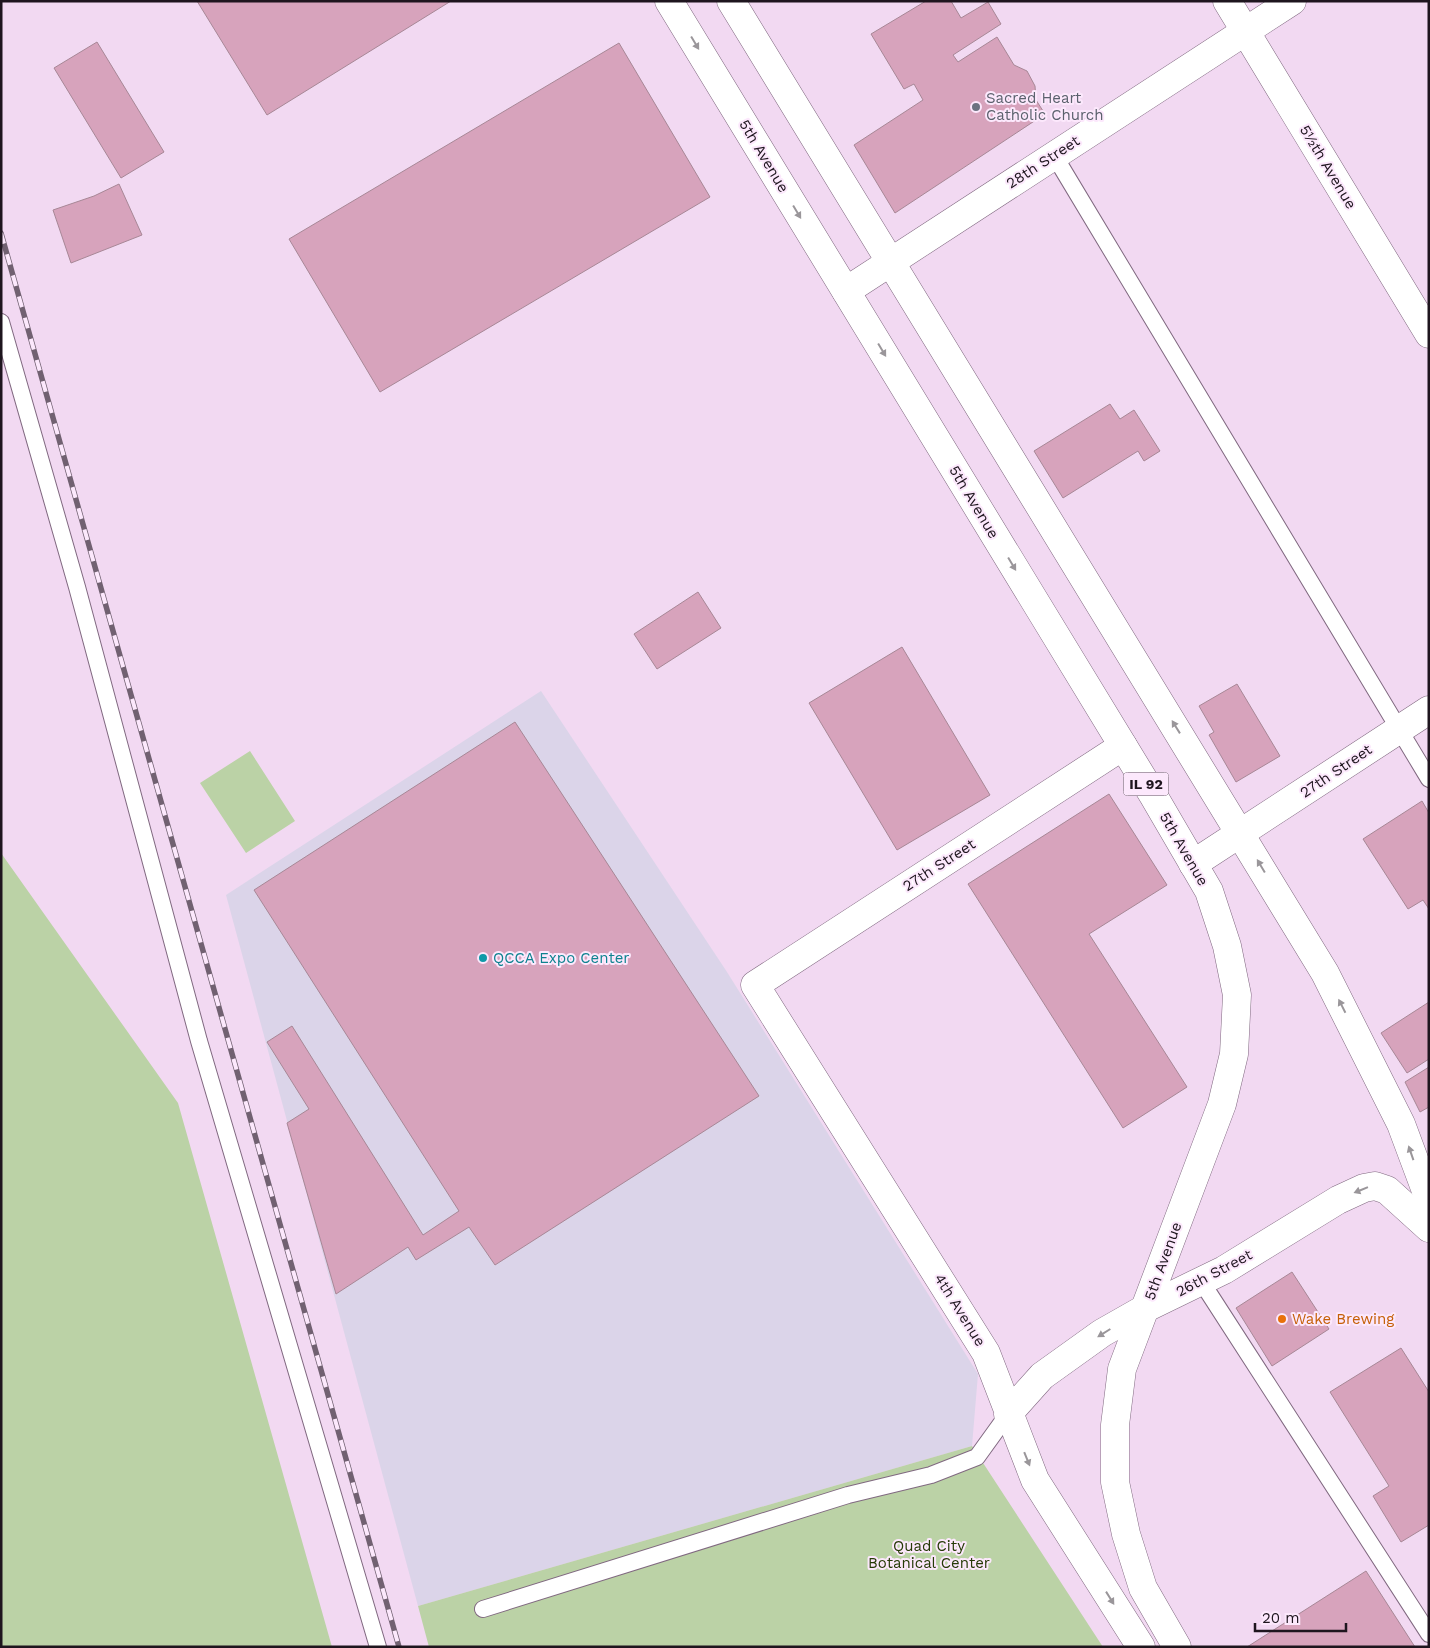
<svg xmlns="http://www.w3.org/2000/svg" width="1430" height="1648" viewBox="0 0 1430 1648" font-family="'Work Sans',sans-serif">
  <rect width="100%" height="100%" fill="#f2d9f2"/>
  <path fill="#dbd4e9" d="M 541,691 L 727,972 L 978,1374 L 972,1446 L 418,1606 L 226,895 Z"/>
  <path fill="#bbd2a6" d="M 250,751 L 295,821 L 246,853 L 200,783 Z
    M 1,853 L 178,1103 L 332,1647 L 1,1647 Z
    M 972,1446 L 1103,1647 L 429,1647 L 418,1606 Z"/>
  <path fill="#d7a3bc" stroke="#a78796" d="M 197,1 L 451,1 L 267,115 Z
    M 926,1 L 951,1 L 961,18 L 988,2 L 1001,24 L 953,55 L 958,62 L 997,37 L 1014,65 L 1027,71 L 1035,86 L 1036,100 L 1045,114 L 895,213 L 854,145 L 923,100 L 914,84 L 904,89 L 871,34 Z
    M 97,42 L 164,152 L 121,178 L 54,68 Z
    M 619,43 L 710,197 L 380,392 L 289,239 Z
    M 119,184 L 142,235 L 71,263 L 53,210 L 94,196 Z
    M 1110,404 L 1120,419 L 1134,410 L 1160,451 L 1144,461 L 1138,451 L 1063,498 L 1034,451 Z
    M 698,592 L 721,628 L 657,669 L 634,634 Z
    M 902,647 L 990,795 L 897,850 L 809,703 Z
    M 1237,684 L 1280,756 L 1236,782 L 1209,735 L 1214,732 L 1199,706 Z
    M 515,722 L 759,1096 L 495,1265 L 469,1227 L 416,1260 L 408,1247 L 336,1294 L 287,1123 L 309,1109 L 267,1042 L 292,1026 L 423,1235 L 459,1211 L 254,890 Z
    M 1109,794 L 1167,885 L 1089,934 L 1187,1087 L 1123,1128 L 968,884 Z
    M 1422,801 L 1429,813 L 1429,909 L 1423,900 L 1408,909 L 1363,839 Z
    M 1429,1002 L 1429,1059 L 1407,1073 L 1381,1033 Z
    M 1429,1067 L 1429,1107 L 1420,1112 L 1405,1082 Z
    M 1292,1272 L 1329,1329 L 1272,1366 L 1236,1308 Z
    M 1401,1348 L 1429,1392 L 1429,1525 L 1401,1542 L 1373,1496 L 1389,1486 L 1330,1392 Z
    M 1366,1571 L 1415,1647 L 1247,1647 Z"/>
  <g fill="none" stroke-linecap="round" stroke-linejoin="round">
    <defs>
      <path id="lane" d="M 1054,155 L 1429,779
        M 1,322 L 77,587 L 199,1041 L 378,1647
        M 1201,1281 L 1429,1634
        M 483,1609 L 848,1495 L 931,1475 L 977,1457 L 1008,1414"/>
      <path id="street" d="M 1227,1 L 1429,334
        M 846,291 L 1292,1
        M 1123,746 L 755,985 L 986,1353 L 1035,1480 L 1141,1647
        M 1193,864 L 1429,710
        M 1008,1414 L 1042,1376 L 1102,1333 L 1146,1308 L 1224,1270 L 1338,1200 L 1364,1188 L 1375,1186 L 1387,1190 L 1429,1228"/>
      <path id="primary" d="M 669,1 L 1153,795 L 1209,891 L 1227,946 L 1237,995 L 1234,1054 L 1222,1104 L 1122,1369 L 1115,1425 L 1115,1482 L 1126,1534 L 1143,1588 L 1177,1647
        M 731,1 L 1325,973 L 1401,1124 L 1429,1199"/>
    </defs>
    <use href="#lane" stroke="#806980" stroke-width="18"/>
    <use href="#street" stroke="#806980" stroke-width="29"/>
    <use href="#primary" stroke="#806980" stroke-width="29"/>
    <use href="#lane" stroke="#fff" stroke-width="16"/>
    <use href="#street" stroke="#fff" stroke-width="28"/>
    <use href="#primary" stroke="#fff" stroke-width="28"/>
    <defs>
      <path id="rail" d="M 1,233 L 399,1647"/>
    </defs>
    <use href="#rail" stroke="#716171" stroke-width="5.5"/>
    <use href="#rail" stroke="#fce8fc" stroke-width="4" stroke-dasharray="11" stroke-linecap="butt"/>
  </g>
  <defs><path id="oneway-solid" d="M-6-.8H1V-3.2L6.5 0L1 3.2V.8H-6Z" transform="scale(1.25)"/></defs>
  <g fill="#9a969a">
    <use href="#oneway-solid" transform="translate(695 43) rotate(59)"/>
    <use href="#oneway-solid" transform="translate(797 212) rotate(59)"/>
    <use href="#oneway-solid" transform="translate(882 350) rotate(59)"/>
    <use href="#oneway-solid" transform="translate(1012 564) rotate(59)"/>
    <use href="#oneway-solid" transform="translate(1176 727) rotate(-122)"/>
    <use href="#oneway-solid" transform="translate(1261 866) rotate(-121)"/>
    <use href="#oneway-solid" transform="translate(1342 1006) rotate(-117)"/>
    <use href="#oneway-solid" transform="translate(1411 1153) rotate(-109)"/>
    <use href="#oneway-solid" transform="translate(1361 1190) rotate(158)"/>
    <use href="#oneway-solid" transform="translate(1104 1333) rotate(148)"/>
    <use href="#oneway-solid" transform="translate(1027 1459) rotate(68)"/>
    <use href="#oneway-solid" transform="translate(1110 1598) rotate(58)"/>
  </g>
  <circle fill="#6b7280" stroke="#fce8fc" stroke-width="2" cx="976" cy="107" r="5"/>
  <circle fill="#0f9aa8" stroke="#fce8fc" stroke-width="2" cx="483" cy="958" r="5"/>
  <circle fill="#e8710a" stroke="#fce8fc" stroke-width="2" cx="1282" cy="1319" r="5"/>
  <g text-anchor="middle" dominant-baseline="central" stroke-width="4" stroke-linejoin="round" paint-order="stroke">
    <rect fill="#fce8fc" stroke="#615461" stroke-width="1" x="1123.5" y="772.5" width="45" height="23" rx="4"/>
    <g font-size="14" font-weight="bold" fill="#1e151e">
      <text x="1146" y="784">IL 92</text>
    </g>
    <g font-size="15" fill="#5b616d" stroke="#fce8fc" text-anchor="start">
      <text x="986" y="98">Sacred Heart<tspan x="986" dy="17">Catholic Church</tspan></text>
    </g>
    <g font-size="15" fill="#1e151e" stroke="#fce8fc">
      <text transform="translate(764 156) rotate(59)">5th Avenue</text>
      <text transform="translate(1043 162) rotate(-33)">28th Street</text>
      <text transform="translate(1328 167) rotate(59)">5½th Avenue</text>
      <text transform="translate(974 502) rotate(59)">5th Avenue</text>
      <text transform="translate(1336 771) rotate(-34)">27th Street</text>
      <text transform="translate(1184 849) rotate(60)">5th Avenue</text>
      <text transform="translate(939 865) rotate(-33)">27th Street</text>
      <text transform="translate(1163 1261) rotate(-70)">5th Avenue</text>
      <text transform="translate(1214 1273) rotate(-28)">26th Street</text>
      <text transform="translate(960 1310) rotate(58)">4th Avenue</text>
    </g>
    <g font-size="15" fill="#0d838f" stroke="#fce8fc" text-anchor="start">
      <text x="493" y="958">QCCA Expo Center</text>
    </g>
    <g font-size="15" fill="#c56008" stroke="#fce8fc" text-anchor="start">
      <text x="1292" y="1319">Wake Brewing</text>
    </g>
    <g font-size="15" fill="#253a06" stroke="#fce8fc">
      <text x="929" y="1546">Quad City<tspan x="929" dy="17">Botanical Center</tspan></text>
    </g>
  </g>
  <rect width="1430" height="1648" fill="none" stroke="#1e151e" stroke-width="5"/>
  <path d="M1255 1623v8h91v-8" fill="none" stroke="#1e151e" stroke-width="2.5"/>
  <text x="1262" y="1623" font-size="15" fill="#1e151e" stroke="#fce8fc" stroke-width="4" paint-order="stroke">20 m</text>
</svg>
